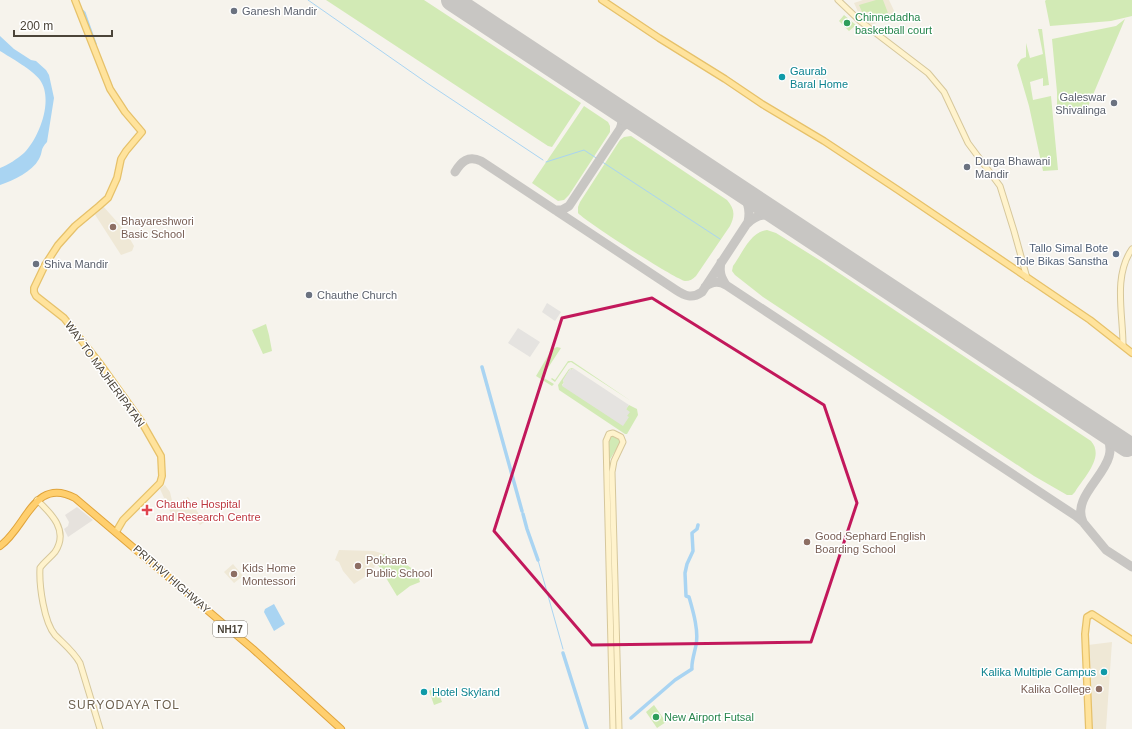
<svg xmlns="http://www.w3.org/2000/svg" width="1132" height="729" viewBox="0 0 1132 729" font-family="Helvetica,sans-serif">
  <rect width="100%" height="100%" fill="#f6f3ec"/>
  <path fill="#e6e2dd" d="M 77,507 L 93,520 L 68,537 L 64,529 L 68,526 L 69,522 L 65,515 Z"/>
  <path fill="#efe8d6" d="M 863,0 L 889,0 L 897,17 L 870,25 L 859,14 L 854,3 Z
    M 103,206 L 126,232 L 134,246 L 132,251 L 121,255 L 94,213 Z
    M 165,485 L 170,492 L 173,505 L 188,497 L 202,519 L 204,519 L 206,521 L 200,525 L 194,517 L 184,521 L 182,517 L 174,520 L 160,489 Z
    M 339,550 L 374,551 L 384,554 L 369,574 L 354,584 L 343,571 L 339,562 L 335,560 Z
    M 233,564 L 243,576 L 234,583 L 224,572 Z
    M 1112,642 L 1106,729 L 1091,729 L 1088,645 Z"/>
  <path fill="#d2eab5" d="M 326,0 L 424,0 L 581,103 L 552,147 L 548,146 Z
    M 876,0 L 883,0 L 888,13 L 873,18 L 870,12 L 862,12 L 859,5 Z
    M 1046,0 L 1132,0 L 1132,16 L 1111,21 L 1050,26 L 1045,1 Z
    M 844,15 L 856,25 L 849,31 L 839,21 Z
    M 1125,19 L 1087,109 L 1080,113 L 1057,110 L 1057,92 L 1052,39 L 1116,26 Z
    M 1038,29 L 1042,29 L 1049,85 L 1043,86 L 1043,78 L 1030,82 L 1033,100 L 1051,96 L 1058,170 L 1043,171 L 1029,106 L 1017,65 L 1021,59 L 1026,57 L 1026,43 L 1030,58 L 1043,54 Z
    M 584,106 L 608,122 L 610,126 L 610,132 L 569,195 L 564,200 L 558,201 L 532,183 Z
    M 631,136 L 727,200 C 735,209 735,216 730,226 L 696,276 C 693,279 690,281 685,281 C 675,279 586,222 578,213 L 578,207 L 580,202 L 620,140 L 624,137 Z
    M 767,230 L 776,233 L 821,261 L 1091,441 C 1105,457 1084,477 1075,492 L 1072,495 L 1067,495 L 1034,476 L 763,297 L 735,275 L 732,271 L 733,266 C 742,254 750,232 767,230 Z
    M 266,324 L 269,335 L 272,351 L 263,354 L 252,330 Z
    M 557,347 L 561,348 L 542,377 L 554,384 L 552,386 L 536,376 L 552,349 Z
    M 568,361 L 572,361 L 631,401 L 571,362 L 568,363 L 555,382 L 551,379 L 552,378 L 555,380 Z
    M 572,368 L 573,368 L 572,370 L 570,369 L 563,381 L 564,382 L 562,385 L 628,417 L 627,416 L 626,409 L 629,405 L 637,409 L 638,415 L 627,434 L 625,434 L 559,390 L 558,385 L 569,369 Z
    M 610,437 L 614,437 L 620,440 L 620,443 L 609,461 L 608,461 L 608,439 Z
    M 384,554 L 401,561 L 423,576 L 419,579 L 420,582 L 410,586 L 397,596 L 377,563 Z
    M 436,687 L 442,702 L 434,705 L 429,691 Z
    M 654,705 L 666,722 L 657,728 L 646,712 Z"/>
  <path fill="#e5e3e0" d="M 547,303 L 561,312 L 555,321 L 542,312 Z
    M 518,328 L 540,342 L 530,357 L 508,343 Z
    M 573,368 L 629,405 L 626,409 L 630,412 L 627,416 L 629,417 L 623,426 L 562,386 L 564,382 L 563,380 L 570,369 L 572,370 Z"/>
  <path fill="#a9d4f2" d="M 0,36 L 14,49 L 31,60 L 36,61 L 46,70 L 49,75 L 54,98 L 47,142 C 40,149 43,152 39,159 C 32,172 14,180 0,185 L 0,168 C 8,165 17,159 24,153 C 39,138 54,100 40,80 C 33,70 11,58 0,51 Z
    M 274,604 L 285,624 L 274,631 L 264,612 L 265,609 Z"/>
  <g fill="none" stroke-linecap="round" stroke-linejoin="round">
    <path stroke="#a9d4f2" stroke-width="1" d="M 308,0 L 427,83 L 543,160
      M 546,162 L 584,150 L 720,239
      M 538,560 L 563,649"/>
    <path stroke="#a9d4f2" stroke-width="3.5" d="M 81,10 L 84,13 L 95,44
      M 482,367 L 522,511
      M 523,514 L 527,529 L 538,560
      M 563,653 L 587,729
      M 631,718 L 675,680 L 692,669 C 691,663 695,651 696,645 C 699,631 693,611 689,597 L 686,596 L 685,573 L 687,564 L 693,551 L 692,533 L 697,529 L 698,525"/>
    <path stroke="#c8c6c3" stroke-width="9" d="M 620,129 C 627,121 634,122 643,126
      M 455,172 C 461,162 468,155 481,161 L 676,290 C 685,296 692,299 702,292 L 748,222 C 751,208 747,199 738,189
      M 555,210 L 562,210 L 569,206 L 620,129 C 624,120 621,114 615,108
      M 747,224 C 757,213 769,213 783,218
      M 726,285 L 1076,516 L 1082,521 L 1106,550 L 1132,567
      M 705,287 C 712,281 719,281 726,285 C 721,277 719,272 721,262
      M 1083,522 C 1068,490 1132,464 1102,430"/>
    <path stroke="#c8c6c3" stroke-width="22" d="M 452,0 L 1127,446"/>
    <defs>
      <path id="secondary" d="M 838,0 L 860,21 L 928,73 L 944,92 L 968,143 L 1000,186 L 1014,231 L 1027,278
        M 1123,345 C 1123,314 1113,276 1132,249
        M 37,500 C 52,514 69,531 55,552 C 50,558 44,562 40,568 C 39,586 44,622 55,635 C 64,644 74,652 80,663 L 100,729
        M 613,729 L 606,441 L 609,434 L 613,433 L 621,437 L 623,442 L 614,461 L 612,472 L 619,729"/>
      <path id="primary" d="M 75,0 L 110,89 L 125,112 L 142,132 L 126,151 L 121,159 L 117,178 L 108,198 L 99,206 L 75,226 L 58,245 L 45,265 L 34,288 L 34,292 L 36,296 L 64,318 L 101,365 L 141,421 L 161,456 L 162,476 L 160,483 L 123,520 L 116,532
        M 602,0 L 659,38 L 725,79 L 762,104 L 824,141 L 898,190 L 1090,320 L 1132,353
        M 1089,729 L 1085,634 L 1087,617 L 1092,614 L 1132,640"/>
      <path id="highway" d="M 0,546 C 26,528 34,476 75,498 L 253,649 L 341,729"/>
    </defs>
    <use href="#secondary" stroke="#d6c79b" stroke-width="7"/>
    <use href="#primary" stroke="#e6c16a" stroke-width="8"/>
    <use href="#highway" stroke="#e0a43c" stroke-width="8"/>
    <use href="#secondary" stroke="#fff3cd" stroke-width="5"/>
    <use href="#primary" stroke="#ffe39c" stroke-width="5.5"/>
    <use href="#highway" stroke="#ffcf6e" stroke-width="6"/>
  </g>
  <path fill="none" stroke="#c2185b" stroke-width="3" stroke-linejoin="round" d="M 652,298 L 824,405 L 857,503 L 811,642 L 592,645 L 494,531 L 562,318 Z"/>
  <g fill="#6b7280" stroke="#fff" stroke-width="1.5">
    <circle cx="234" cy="11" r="4"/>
    <circle cx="1114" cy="103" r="4"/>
    <circle cx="967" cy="167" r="4"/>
    <circle cx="36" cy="264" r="4"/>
    <circle cx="309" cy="295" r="4"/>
  </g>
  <g fill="#2e9e5b" stroke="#fff" stroke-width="1.5">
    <circle cx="847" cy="23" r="4"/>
    <circle cx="656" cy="717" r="4"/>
  </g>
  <g fill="#0f9aa8" stroke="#fff" stroke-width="1.5">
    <circle cx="782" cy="77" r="4"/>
    <circle cx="1104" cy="672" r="4"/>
    <circle cx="424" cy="692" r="4"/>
  </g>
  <g fill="#8d6e63" stroke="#fff" stroke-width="1.5">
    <circle cx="113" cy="227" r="4"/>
    <circle cx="807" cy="542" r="4"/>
    <circle cx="358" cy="566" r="4"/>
    <circle cx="234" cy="574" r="4"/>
    <circle cx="1099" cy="689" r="4"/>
  </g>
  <circle fill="#5c6f8a" stroke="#fff" stroke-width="1.5" cx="1116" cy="254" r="4"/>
  <path fill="#e0444e" stroke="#fff" stroke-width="1.5" d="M145 504h4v4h4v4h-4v4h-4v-4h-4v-4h4z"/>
  <g text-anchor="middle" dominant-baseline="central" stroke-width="3" stroke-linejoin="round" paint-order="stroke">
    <rect fill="#fff" stroke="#817c74" stroke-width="1" x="213" y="621" width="34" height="16" rx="3"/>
    <g font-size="10" font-weight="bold" fill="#4b4439">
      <text x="230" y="629">NH17</text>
    </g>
    <g font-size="11" fill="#5b616d" stroke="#fff" text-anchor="start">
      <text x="242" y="11">Ganesh Mandir</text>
      <text x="1106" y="97" text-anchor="end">Galeswar<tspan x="1106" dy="13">Shivalinga</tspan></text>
      <text x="975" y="161">Durga Bhawani<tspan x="975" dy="13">Mandir</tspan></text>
      <text x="44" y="264">Shiva Mandir</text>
      <text x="317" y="295">Chauthe Church</text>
    </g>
    <g font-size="11" fill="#27864d" stroke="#fff" text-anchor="start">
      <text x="855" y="17">Chinnedadha<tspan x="855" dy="13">basketball court</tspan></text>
      <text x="664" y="717">New Airport Futsal</text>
    </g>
    <g font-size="11" fill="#0d838f" stroke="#fff" text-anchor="start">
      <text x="790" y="71">Gaurab<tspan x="790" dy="13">Baral Home</tspan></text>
      <text x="1096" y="672" text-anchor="end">Kalika Multiple Campus</text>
      <text x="432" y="692">Hotel Skyland</text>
    </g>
    <g font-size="11" fill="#785e54" stroke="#fff" text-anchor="start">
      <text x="121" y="221">Bhayareshwori<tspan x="121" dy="13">Basic School</tspan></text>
      <text x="815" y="536">Good Sephard English<tspan x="815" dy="13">Boarding School</tspan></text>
      <text x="366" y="560">Pokhara<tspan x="366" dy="13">Public School</tspan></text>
      <text x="242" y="568">Kids Home<tspan x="242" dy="13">Montessori</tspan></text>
      <text x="1091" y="689" text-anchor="end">Kalika College</text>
    </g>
    <g font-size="11" fill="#4e5e75" stroke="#fff" text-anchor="end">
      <text x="1108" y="248">Tallo Simal Bote<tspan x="1108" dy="13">Tole Bikas Sanstha</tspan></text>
    </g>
    <g font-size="11" fill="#4b4439" stroke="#fff">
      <text transform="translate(105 374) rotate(54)">WAY TO MAJHERIPATAN</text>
      <text transform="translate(172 579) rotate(41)">PRITHVI HIGHWAY</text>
    </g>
    <g font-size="11" fill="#be3a42" stroke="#fff" text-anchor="start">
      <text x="156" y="504">Chauthe Hospital<tspan x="156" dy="13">and Research Centre</tspan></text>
    </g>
    <g font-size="12" letter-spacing="1" fill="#6e6250" stroke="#fff">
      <text x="124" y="705">SURYODAYA TOL</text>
    </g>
  </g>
  <path d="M14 30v6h98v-6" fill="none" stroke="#4b4439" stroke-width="2"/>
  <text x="20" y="30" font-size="12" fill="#4b4439" stroke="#ffffff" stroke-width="3" paint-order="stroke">200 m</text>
</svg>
